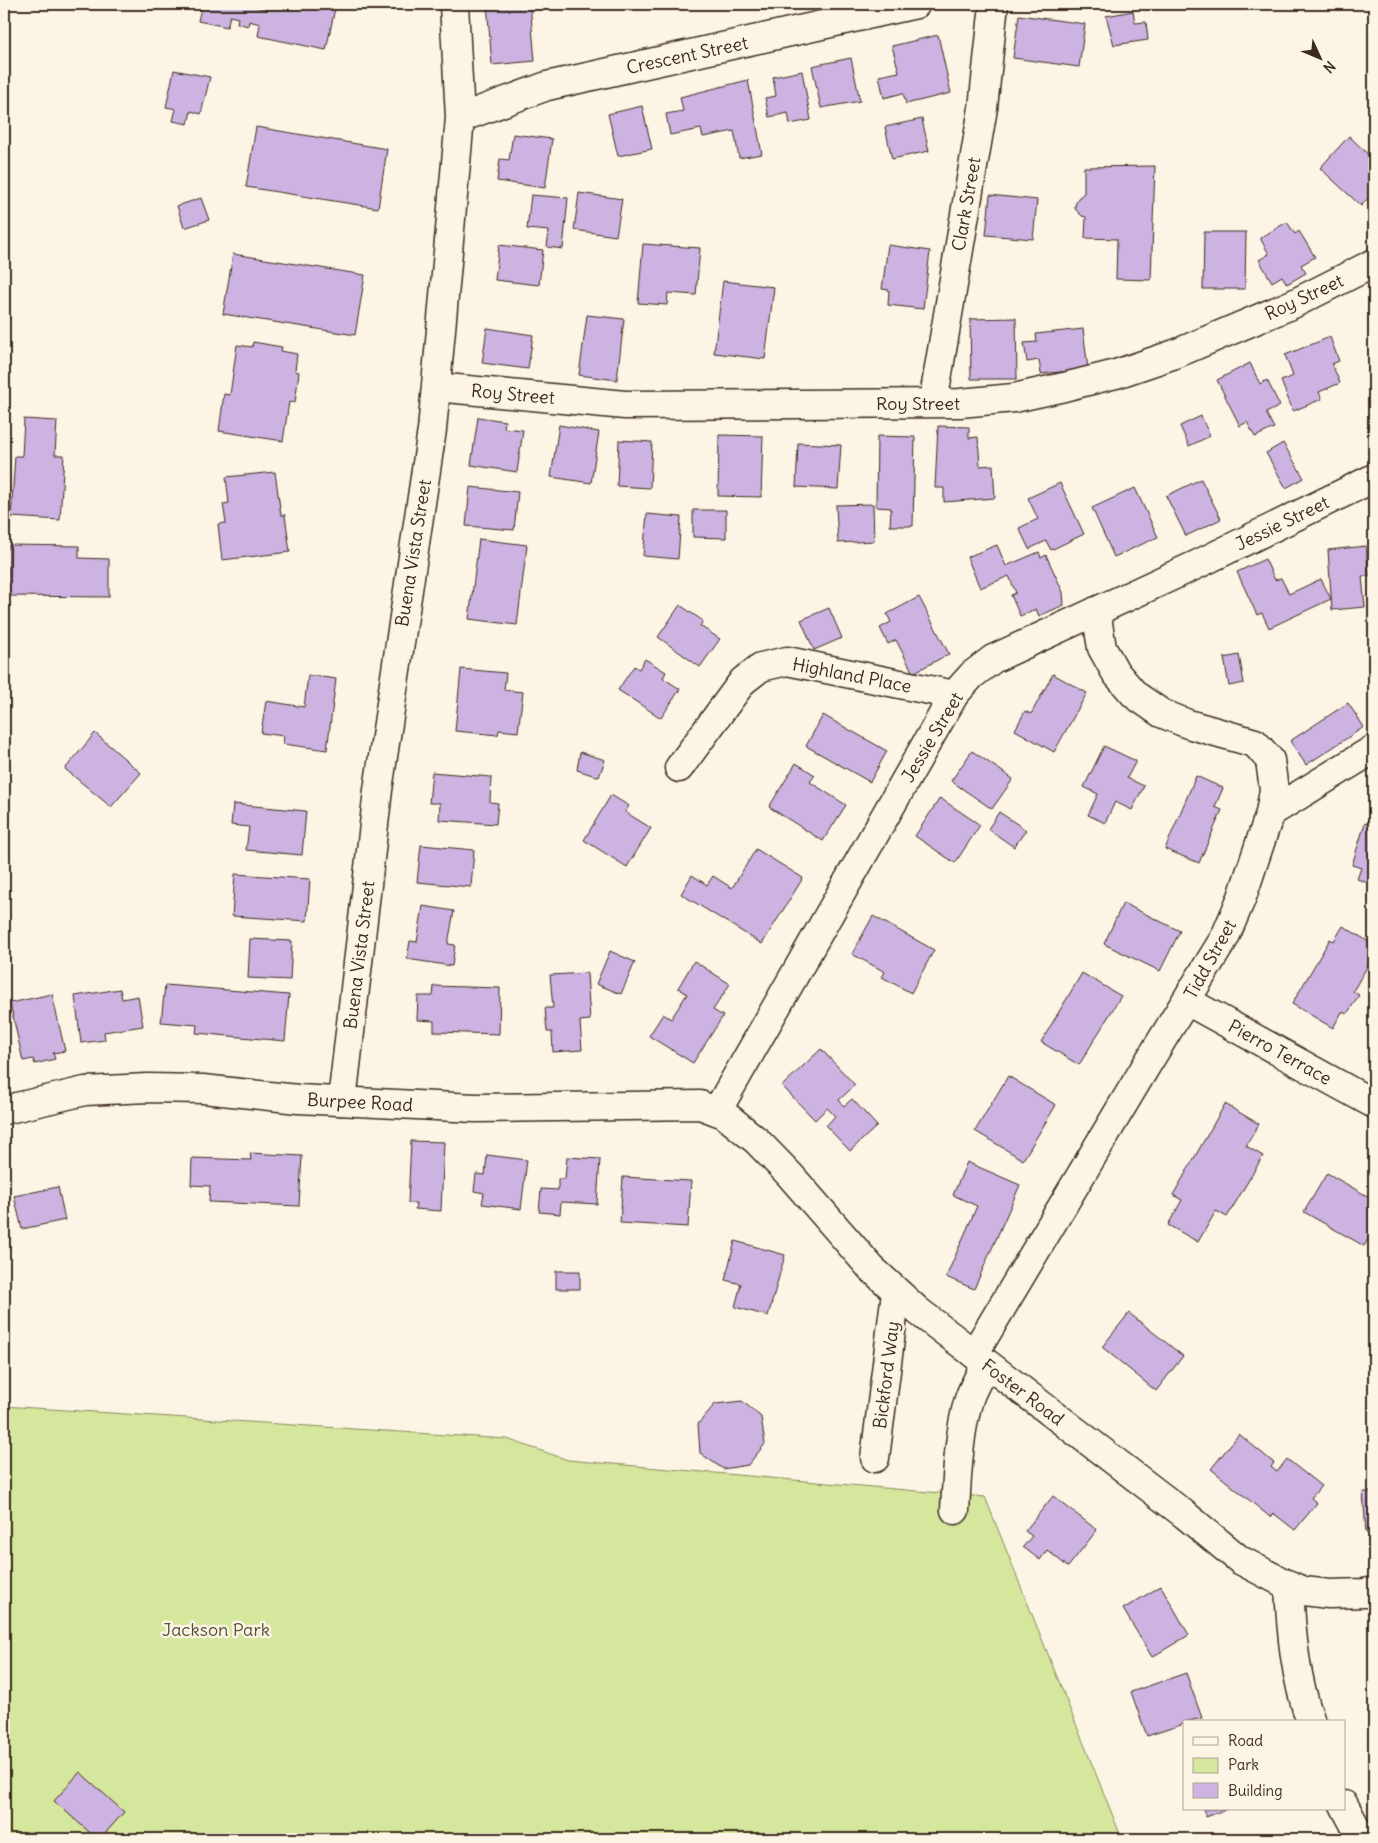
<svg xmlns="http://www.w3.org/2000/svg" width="1378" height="1843" viewBox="0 0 1378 1843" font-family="Delius,sans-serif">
  <rect width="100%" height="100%" fill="#fcf5e5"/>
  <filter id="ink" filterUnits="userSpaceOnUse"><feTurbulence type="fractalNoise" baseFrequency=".02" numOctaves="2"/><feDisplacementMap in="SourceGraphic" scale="10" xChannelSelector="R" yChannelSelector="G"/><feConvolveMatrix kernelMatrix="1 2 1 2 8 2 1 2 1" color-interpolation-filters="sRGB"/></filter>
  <g filter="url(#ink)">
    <path fill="#d5e79c" stroke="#88885d" d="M 4,1406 L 507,1439 L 568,1460 L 985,1497 L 1122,1839 L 4,1839 Z"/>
    <path fill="#ccb3e1" stroke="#3b2a1e" d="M 202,4 L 253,4 L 253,6 L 263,9 L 264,4 L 336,4 L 326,50 L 258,36 L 260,24 L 249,21 L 248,26 L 237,23 L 238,18 L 230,16 L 227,27 L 198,21 Z
      M 487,4 L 530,4 L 535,61 L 492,65 Z
      M 1133,11 L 1135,23 L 1146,22 L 1148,40 L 1114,45 L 1106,16 Z
      M 1019,15 L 1085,24 L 1079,67 L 1013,58 Z
      M 938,35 L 951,93 L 906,104 L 903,93 L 884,98 L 879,76 L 899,72 L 892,46 Z
      M 851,58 L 860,101 L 821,108 L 812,66 Z
      M 174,70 L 210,77 L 201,114 L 191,111 L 188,124 L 173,121 L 176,109 L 166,107 Z
      M 802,71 L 811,120 L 790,124 L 788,113 L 769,117 L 765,98 L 776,96 L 773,77 Z
      M 748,80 L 762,154 L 739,158 L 734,131 L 703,137 L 701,129 L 670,135 L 666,114 L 683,111 L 680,97 Z
      M 642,106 L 652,149 L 618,156 L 608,114 Z
      M 922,119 L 929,151 L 892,159 L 885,127 Z
      M 256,127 L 387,149 L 378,208 L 246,187 Z
      M 513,134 L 552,139 L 545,188 L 497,181 L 500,159 L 509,160 Z
      M 1349,136 L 1374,160 L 1374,192 L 1361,206 L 1320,168 Z
      M 1155,166 L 1151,280 L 1116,279 L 1117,239 L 1085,238 L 1086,217 L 1082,216 L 1075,209 L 1075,205 L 1078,198 L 1084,193 L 1084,167 Z
      M 579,193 L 622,199 L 616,236 L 574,230 Z
      M 531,195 L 568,198 L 563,249 L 547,247 L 549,231 L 527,229 Z
      M 990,195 L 1037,200 L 1033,239 L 986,235 Z
      M 201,198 L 209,220 L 184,228 L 177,206 Z
      M 1287,222 L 1295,234 L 1299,231 L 1315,257 L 1301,265 L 1306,273 L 1287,284 L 1282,276 L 1272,282 L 1259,260 L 1269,254 L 1260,238 Z
      M 1204,232 L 1246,232 L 1245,289 L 1203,289 Z
      M 643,244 L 700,248 L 696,295 L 668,293 L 667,305 L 638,303 Z
      M 499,245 L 543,250 L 539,285 L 495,280 Z
      M 888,245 L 930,251 L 923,309 L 888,305 L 889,290 L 882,289 Z
      M 233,254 L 365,275 L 355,335 L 223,314 Z
      M 723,281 L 774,287 L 765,359 L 714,353 Z
      M 587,315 L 624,319 L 617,380 L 579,375 Z
      M 1016,318 L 1017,379 L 971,379 L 970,319 Z
      M 487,328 L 533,335 L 528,369 L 482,363 Z
      M 1083,329 L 1088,369 L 1041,374 L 1039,360 L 1027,362 L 1024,343 L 1037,342 L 1036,334 Z
      M 1330,337 L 1339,361 L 1332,364 L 1340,383 L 1319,392 L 1322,399 L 1293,411 L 1281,381 L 1293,376 L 1285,355 Z
      M 253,342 L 282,347 L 281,351 L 297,354 L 295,371 L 299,372 L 295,403 L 289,402 L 283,441 L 219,431 L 224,394 L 230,395 L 237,345 L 252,347 Z
      M 1250,363 L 1260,384 L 1267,380 L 1280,406 L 1266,413 L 1274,428 L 1255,437 L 1247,422 L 1240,426 L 1217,380 Z
      M 1201,416 L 1210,436 L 1189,446 L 1180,426 Z
      M 478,417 L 505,421 L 504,428 L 523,430 L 517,472 L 471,465 Z
      M 24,419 L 57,421 L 55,455 L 64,455 L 60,520 L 11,517 L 15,456 L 22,456 Z
      M 559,425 L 599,432 L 591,483 L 551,477 Z
      M 938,426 L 969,427 L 969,438 L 978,437 L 980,466 L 993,465 L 995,498 L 944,502 L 944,488 L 935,488 Z
      M 719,435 L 763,436 L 761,497 L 718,496 Z
      M 877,436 L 915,437 L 913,526 L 890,526 L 891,508 L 876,507 Z
      M 619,440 L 652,442 L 650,488 L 617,486 Z
      M 798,443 L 841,445 L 838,489 L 796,487 Z
      M 1283,443 L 1304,478 L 1286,488 L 1266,453 Z
      M 275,472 L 281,515 L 285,515 L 290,552 L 222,560 L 218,524 L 226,523 L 223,504 L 229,503 L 226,477 Z
      M 1201,479 L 1221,519 L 1186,536 L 1166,496 Z
      M 1060,483 L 1084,534 L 1051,550 L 1046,541 L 1029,549 L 1019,528 L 1038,519 L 1028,498 Z
      M 470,487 L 518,492 L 514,530 L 466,526 Z
      M 1135,488 L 1158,537 L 1114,557 L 1092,508 Z
      M 873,504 L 874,541 L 838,543 L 836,505 Z
      M 693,510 L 726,510 L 726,538 L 693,537 Z
      M 647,514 L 681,517 L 678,559 L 643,556 Z
      M 479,539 L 527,545 L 517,625 L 469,619 Z
      M 9,545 L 79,546 L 79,558 L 109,559 L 109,597 L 8,596 Z
      M 997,545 L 1006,566 L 1039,552 L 1041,558 L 1046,555 L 1063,592 L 1064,605 L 1039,616 L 1036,609 L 1020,616 L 1011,595 L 1016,593 L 1009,576 L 980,588 L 967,557 Z
      M 1366,546 L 1369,576 L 1362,576 L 1365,607 L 1332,610 L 1328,550 Z
      M 1265,559 L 1275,580 L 1281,578 L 1289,594 L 1321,579 L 1331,599 L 1269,628 L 1262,613 L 1257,615 L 1237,572 Z
      M 919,597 L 949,654 L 913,673 L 896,640 L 888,644 L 880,628 L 891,622 L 887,614 Z
      M 680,605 L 703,621 L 700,626 L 720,639 L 700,667 L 658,637 Z
      M 829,608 L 842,638 L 814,650 L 801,620 Z
      M 1239,655 L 1244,683 L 1229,686 L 1224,658 Z
      M 645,659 L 666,672 L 663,678 L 680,689 L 661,718 L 618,690 L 634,666 L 639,669 Z
      M 461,669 L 506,673 L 504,690 L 523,692 L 518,732 L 499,730 L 498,735 L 455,731 Z
      M 1053,674 L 1087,693 L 1054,752 L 1015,730 L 1025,711 L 1031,714 Z
      M 308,675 L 336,679 L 327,750 L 283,744 L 284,736 L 261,733 L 266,701 L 304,707 Z
      M 1348,703 L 1364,727 L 1306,765 L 1290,741 Z
      M 823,715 L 887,751 L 870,782 L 806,746 Z
      M 95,733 L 141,773 L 111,807 L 65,769 Z
      M 1104,746 L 1136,761 L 1127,778 L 1144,786 L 1132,810 L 1115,802 L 1105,823 L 1088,815 L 1098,794 L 1084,787 Z
      M 972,751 L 1013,779 L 992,809 L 951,781 Z
      M 580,752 L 605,760 L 599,777 L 577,770 Z
      M 796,763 L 815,775 L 810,782 L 846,805 L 823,841 L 769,807 Z
      M 432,772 L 491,777 L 490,802 L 498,803 L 496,824 L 439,820 L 440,803 L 429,803 Z
      M 1196,776 L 1223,788 L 1215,807 L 1222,810 L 1199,863 L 1165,849 Z
      M 611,795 L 629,806 L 625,812 L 651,828 L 627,867 L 584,840 Z
      M 940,798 L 980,825 L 955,863 L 915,836 Z
      M 233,804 L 306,811 L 302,855 L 246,850 L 249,827 L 231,825 Z
      M 999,812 L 1026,830 L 1014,847 L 988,829 Z
      M 1365,823 L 1374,826 L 1374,885 L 1357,879 L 1361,868 L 1352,865 Z
      M 421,845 L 474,850 L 471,887 L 417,882 Z
      M 756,849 L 803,878 L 762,944 L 681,894 L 692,875 L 707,885 L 713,876 L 732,888 Z
      M 235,874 L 310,879 L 307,921 L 232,916 Z
      M 1123,903 L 1180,931 L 1160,971 L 1104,944 Z
      M 423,906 L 454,911 L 448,944 L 455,945 L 452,966 L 407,959 L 410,941 L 417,942 Z
      M 873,916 L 934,950 L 911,993 L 882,977 L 885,972 L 852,954 Z
      M 1343,926 L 1374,945 L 1374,955 L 1353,991 L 1359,995 L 1347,1014 L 1342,1012 L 1333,1028 L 1292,1004 L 1330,939 L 1334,941 Z
      M 250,939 L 292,941 L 290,980 L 248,978 Z
      M 610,951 L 635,962 L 621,994 L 596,984 Z
      M 694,961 L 730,984 L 713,1010 L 723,1016 L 693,1063 L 649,1036 L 663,1014 L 671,1019 L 687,994 L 678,988 Z
      M 587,973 L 590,1020 L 580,1021 L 582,1050 L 553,1052 L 552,1032 L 547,1032 L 545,1008 L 553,1008 L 550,975 Z
      M 1082,973 L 1121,996 L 1079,1065 L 1041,1042 Z
      M 165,985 L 289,995 L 285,1041 L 196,1033 L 197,1025 L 161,1022 Z
      M 434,986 L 500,988 L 499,1034 L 434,1032 L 434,1021 L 417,1020 L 418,996 L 433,996 Z
      M 120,989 L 122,999 L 138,996 L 143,1026 L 104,1032 L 105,1040 L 81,1043 L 75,996 Z
      M 52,994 L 65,1051 L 53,1053 L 55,1059 L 35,1064 L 33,1059 L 23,1061 L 10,1003 Z
      M 821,1049 L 855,1085 L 839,1100 L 844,1106 L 852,1099 L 877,1126 L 850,1151 L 826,1126 L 835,1116 L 827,1108 L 815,1120 L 782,1086 Z
      M 1008,1076 L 1056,1105 L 1023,1160 L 975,1131 Z
      M 1225,1104 L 1259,1124 L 1246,1146 L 1263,1156 L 1227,1217 L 1216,1211 L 1198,1242 L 1168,1225 L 1182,1200 L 1173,1195 Z
      M 411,1141 L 444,1142 L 441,1211 L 415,1209 L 416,1203 L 408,1203 Z
      M 250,1153 L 302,1156 L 299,1206 L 209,1202 L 210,1186 L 191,1185 L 192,1158 L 251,1160 Z
      M 487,1155 L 527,1160 L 521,1209 L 482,1204 L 484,1193 L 474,1191 L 476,1174 L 485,1175 Z
      M 567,1157 L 600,1159 L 597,1204 L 561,1202 L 560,1214 L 539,1212 L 541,1189 L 558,1190 L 558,1179 L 565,1179 Z
      M 967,1162 L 1020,1185 L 974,1289 L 946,1277 L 977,1206 L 953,1195 Z
      M 1327,1173 L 1374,1200 L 1374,1229 L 1364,1246 L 1304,1212 Z
      M 623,1177 L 691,1181 L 688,1227 L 620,1223 Z
      M 58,1187 L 65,1220 L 22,1229 L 14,1196 Z
      M 735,1241 L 785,1255 L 768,1316 L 735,1307 L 741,1284 L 725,1280 Z
      M 556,1271 L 580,1271 L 580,1289 L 556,1289 Z
      M 1129,1313 L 1183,1356 L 1156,1391 L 1102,1347 Z
      M 742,1401 L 761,1417 L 765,1444 L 748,1465 L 723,1469 L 700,1453 L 698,1424 L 715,1404 Z
      M 1239,1434 L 1274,1463 L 1271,1467 L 1277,1472 L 1287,1459 L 1321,1486 L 1311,1498 L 1317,1503 L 1295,1530 L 1273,1513 L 1270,1517 L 1211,1469 Z
      M 1363,1492 L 1374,1492 L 1374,1533 L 1366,1533 Z
      M 1053,1496 L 1097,1530 L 1068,1567 L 1047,1550 L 1040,1560 L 1023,1547 L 1032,1536 L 1025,1531 Z
      M 1161,1586 L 1189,1635 L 1152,1657 L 1123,1609 Z
      M 1186,1673 L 1202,1718 L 1184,1722 L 1184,1724 L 1147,1736 L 1131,1692 Z
      M 80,1772 L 124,1812 L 100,1839 L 97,1839 L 54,1801 Z
      M 1203,1809 L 1227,1809 L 1206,1817 Z"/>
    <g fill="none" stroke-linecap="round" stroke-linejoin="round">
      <defs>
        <path id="street" d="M 460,118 L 547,86 L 916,4
          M 436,387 L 625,405 L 960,403 L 1014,398 L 1064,387 L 1116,374 L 1175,354 L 1293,304 L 1374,263
          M 933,403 L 983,108 L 994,4
          M 679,768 L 743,681 L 761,667 L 787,661 L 954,695
          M 1270,813 L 1374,749
          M 1187,1001 L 1374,1104
          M 342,1101 L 378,790 L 432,430 L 460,118 L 454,4
          M 717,1111 L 954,695 L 972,675 L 993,659 L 1196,565 L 1374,478
          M 974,1354 L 1146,1066 L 1225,937 L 1242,897 L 1270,813 L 1274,790 L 1270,760 L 1255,743 L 1188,724 L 1161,713 L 1135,695 L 1116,673 L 1102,648 L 1096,611
          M 875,1458 L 896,1292
          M 955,1510 C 957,1475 959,1431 969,1399 C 973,1387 980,1375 986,1364
          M 1289,1585 C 1291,1632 1295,1678 1311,1722
          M 1344,1805 L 1362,1839"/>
        <path id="secondary" d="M 4,1110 L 85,1091 L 147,1088 L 203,1089 L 298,1099 L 475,1108 L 700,1105 L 724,1114 L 757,1141 L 790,1175 L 871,1268 L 918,1311 L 1184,1514 L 1240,1560 L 1282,1582 L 1304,1591 L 1329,1594 L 1365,1593 L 1374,1591"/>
      </defs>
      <use href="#street" stroke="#3b2a1e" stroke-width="31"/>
      <use href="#secondary" stroke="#3b2a1e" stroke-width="31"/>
      <use href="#street" stroke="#fcf5e5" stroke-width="28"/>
      <use href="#secondary" stroke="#fcf5e5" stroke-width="28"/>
    </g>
  </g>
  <g text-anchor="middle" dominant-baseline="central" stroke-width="5" stroke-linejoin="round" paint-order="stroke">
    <g font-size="18" fill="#3b2a1e" stroke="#fcf5e5">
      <text transform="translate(687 55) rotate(-12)">Crescent Street</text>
      <text transform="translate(966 204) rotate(-80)">Clark Street</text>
      <text transform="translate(1304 297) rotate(-25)">Roy Street</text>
      <text transform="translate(513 394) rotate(5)">Roy Street</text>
      <text x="918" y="403">Roy Street</text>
      <text transform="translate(1282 523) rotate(-26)">Jessie Street</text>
      <text transform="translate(413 553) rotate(-81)">Buena Vista Street</text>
      <text transform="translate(852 675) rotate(11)">Highland Place</text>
      <text transform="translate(932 737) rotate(-59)">Jessie Street</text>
      <text transform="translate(359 955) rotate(-83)">Buena Vista Street</text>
      <text transform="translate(1210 959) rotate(-61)">Tidd Street</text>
      <text transform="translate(1280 1052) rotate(29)">Pierro Terrace</text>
      <text transform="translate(360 1102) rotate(3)">Burpee Road</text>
      <text transform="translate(886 1375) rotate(-83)">Bickford Way</text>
      <text transform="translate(1023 1392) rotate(37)">Foster Road</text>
    </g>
    <g font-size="18" fill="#5a5037" stroke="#fcf5e5">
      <text x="216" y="1629">Jackson Park</text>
    </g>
  </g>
  <rect width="1378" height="1843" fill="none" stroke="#fcf5e5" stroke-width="20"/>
  <rect x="10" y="10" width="1358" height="1823" fill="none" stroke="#3b2a1e" stroke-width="2" filter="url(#ink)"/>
  <rect x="1183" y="1720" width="162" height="90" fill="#fcf5e5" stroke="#afa495"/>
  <rect x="1193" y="1737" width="25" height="8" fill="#fcf5e5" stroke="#afa495"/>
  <text x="1228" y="1746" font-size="15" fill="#3b2a1e">Road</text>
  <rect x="1193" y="1758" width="25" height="15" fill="#d5e79c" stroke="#afa495"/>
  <text x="1228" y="1770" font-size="15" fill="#3b2a1e">Park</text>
  <rect x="1193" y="1783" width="25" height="15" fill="#ccb3e1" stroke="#afa495"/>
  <text x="1228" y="1796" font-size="15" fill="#3b2a1e">Building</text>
  <g transform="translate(1320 58) rotate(134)" stroke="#fcf5e5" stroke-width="4" paint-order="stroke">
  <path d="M0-4L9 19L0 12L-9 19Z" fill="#3b2a1e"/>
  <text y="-8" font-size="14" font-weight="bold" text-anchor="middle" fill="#3b2a1e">N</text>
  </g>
</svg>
